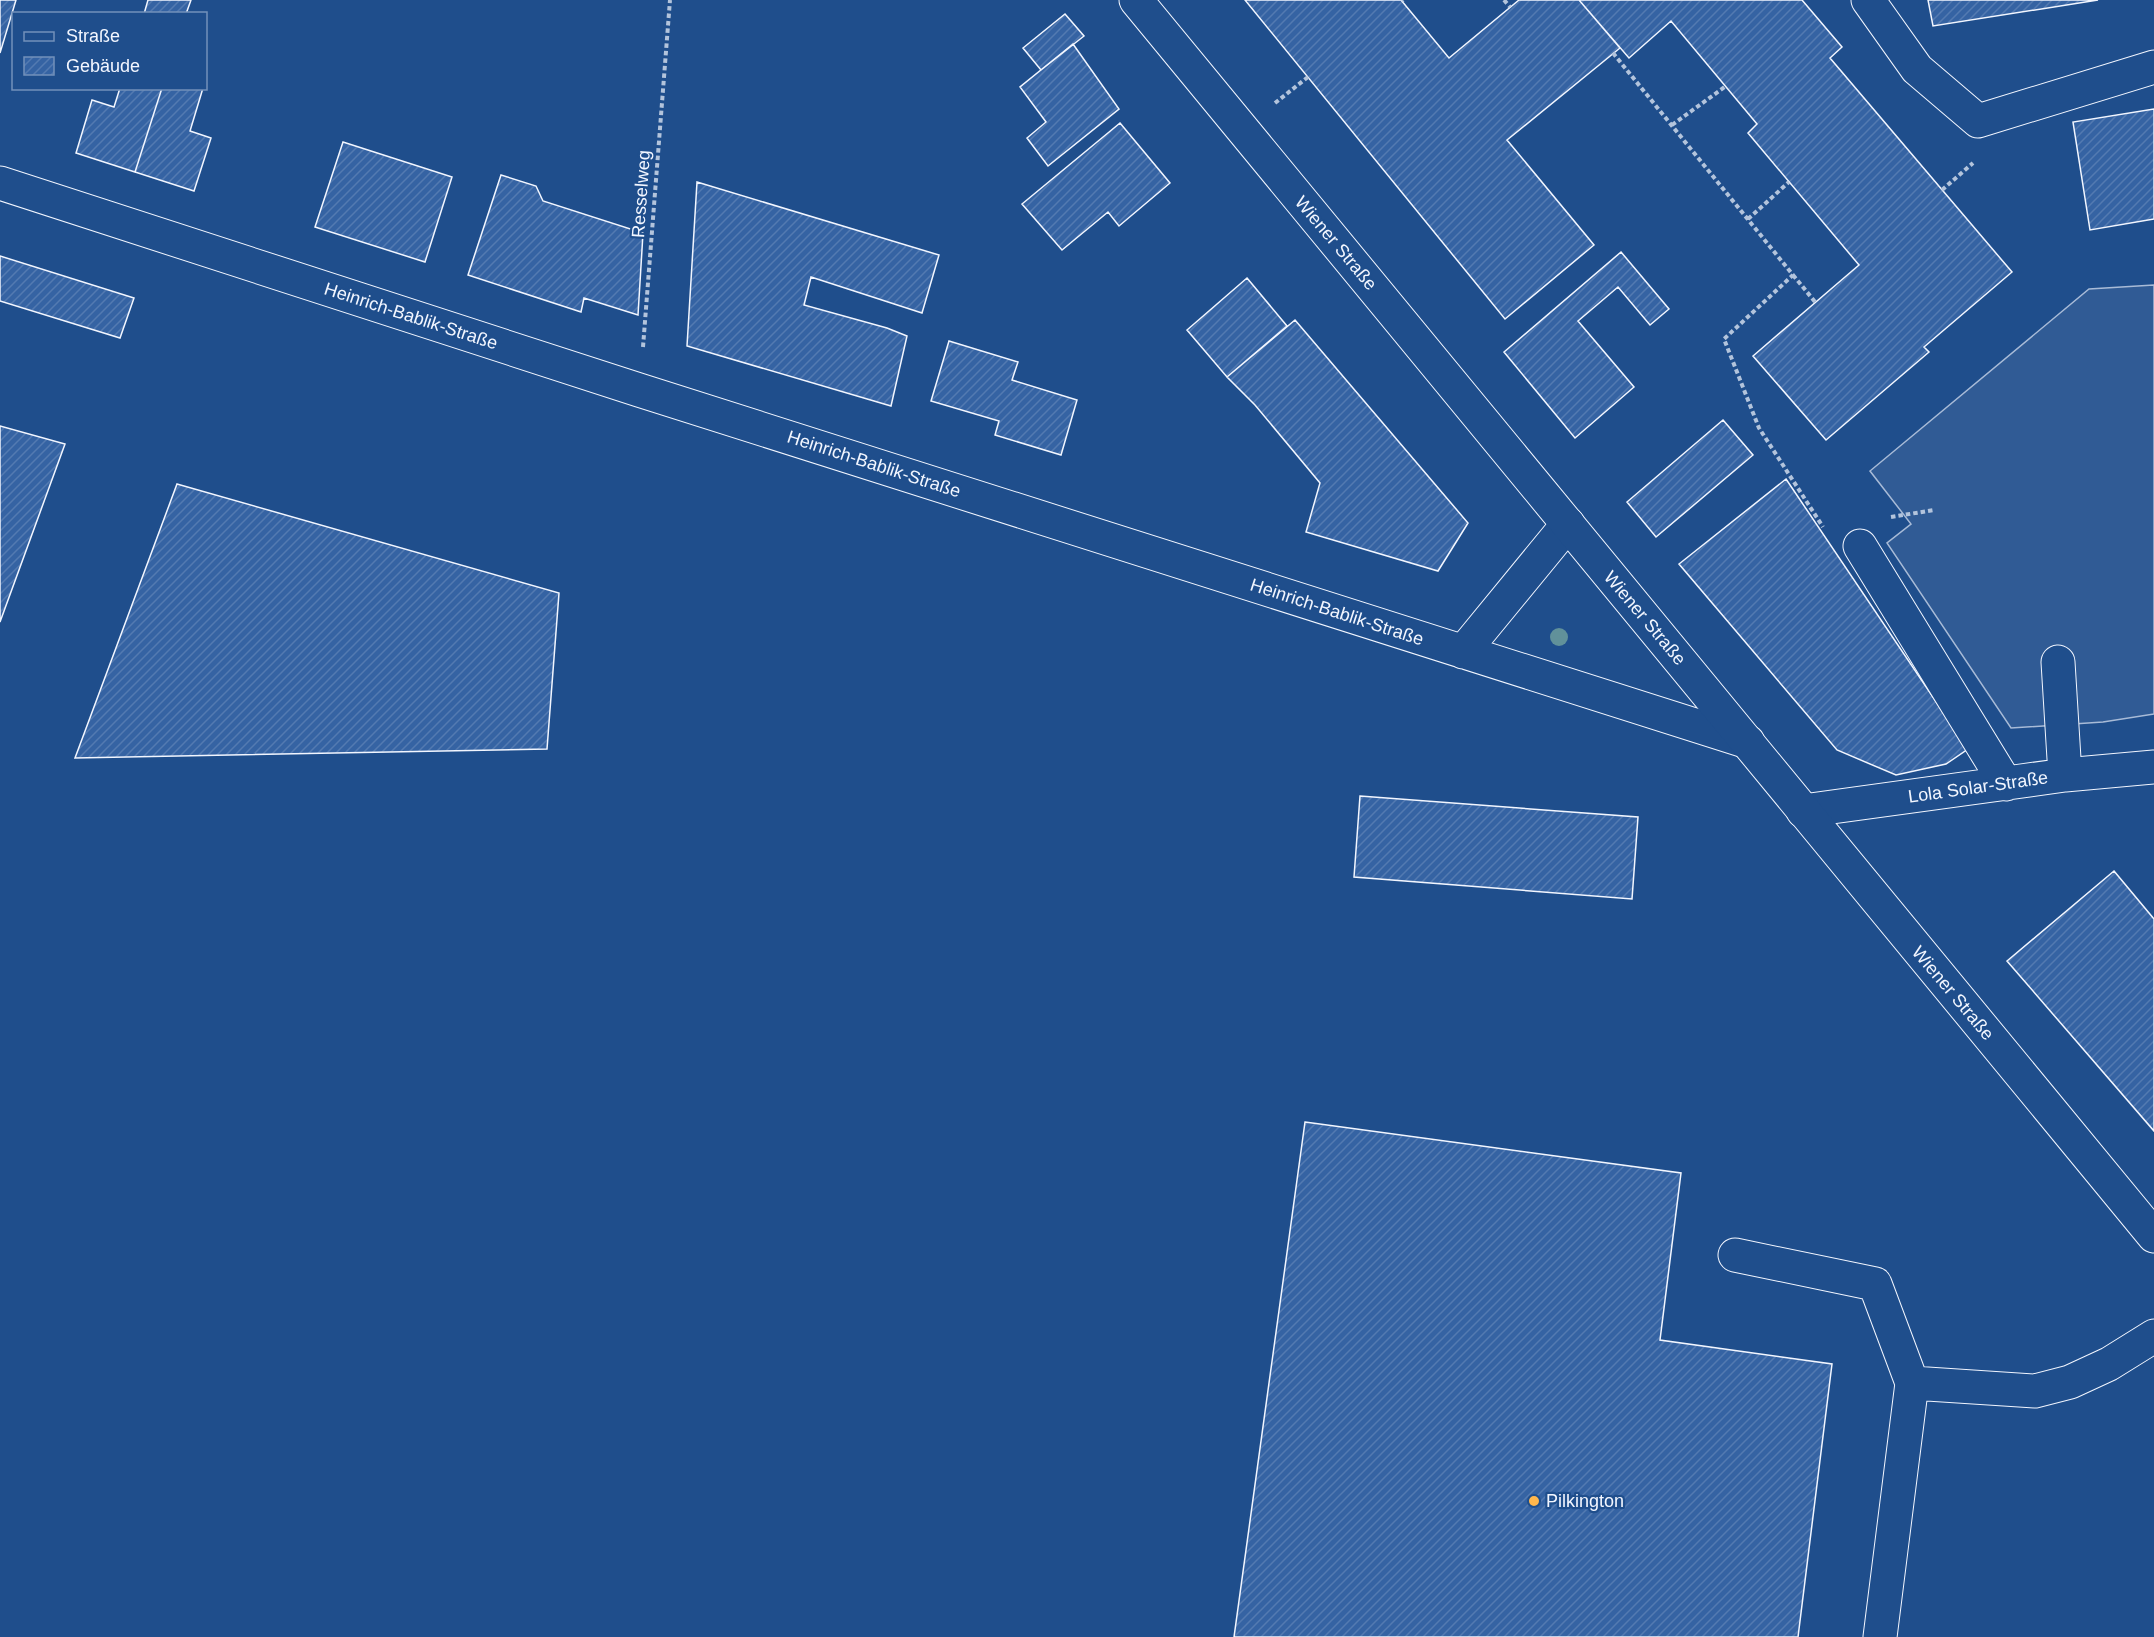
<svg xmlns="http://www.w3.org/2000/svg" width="2154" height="1637" viewBox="0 0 2154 1637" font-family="Arial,sans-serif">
  <defs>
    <pattern id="building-hatch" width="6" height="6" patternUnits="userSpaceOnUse" patternTransform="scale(1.5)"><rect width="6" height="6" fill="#3563a3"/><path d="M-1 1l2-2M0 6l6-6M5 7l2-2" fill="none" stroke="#537ab1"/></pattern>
  </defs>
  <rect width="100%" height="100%" fill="#1f4e8c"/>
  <path fill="#305b95" stroke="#a8bbd7" stroke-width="1.5" d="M 2154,285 L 2154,714 L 2103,722 L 2011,728 L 1887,543 L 1911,524 L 1870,471 L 2089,289 Z"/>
  <path fill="url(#building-hatch)" stroke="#f2f6ff" stroke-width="1.5" d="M 0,0 L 16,0 L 0,53 Z
    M 148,0 L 191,0 L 186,14 L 144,14 Z
    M 1245,0 L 1401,0 L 1449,58 L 1519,0 L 1579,0 L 1620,48 L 1507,140 L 1594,245 L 1505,319 Z
    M 1579,0 L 1802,0 L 1842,47 L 1830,58 L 2012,272 L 1924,347 L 1929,352 L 1826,440 L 1753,356 L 1859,265 L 1748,133 L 1757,124 L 1671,21 L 1629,58 Z
    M 1928,0 L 2098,0 L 1933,26 Z
    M 1065,14 L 1084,36 L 1041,70 L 1023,48 Z
    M 1073,44 L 1119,109 L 1048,166 L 1027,138 L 1046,122 L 1020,87 Z
    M 120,88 L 162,88 L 135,172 L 76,153 L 92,100 L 114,107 Z
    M 162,88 L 203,88 L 190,131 L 211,138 L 194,191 L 135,172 Z
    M 2154,109 L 2154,219 L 2090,230 L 2073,122 Z
    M 1120,123 L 1170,183 L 1119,226 L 1108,212 L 1062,250 L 1022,204 Z
    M 343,142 L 452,177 L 425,262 L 315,227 Z
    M 501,175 L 536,186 L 543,201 L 643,233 L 638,315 L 584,298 L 581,312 L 468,275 Z
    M 697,182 L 939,255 L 922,313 L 811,277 L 804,305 L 887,328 L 907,336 L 891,406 L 687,346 Z
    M 1621,252 L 1669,309 L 1650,325 L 1618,287 L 1578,321 L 1634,387 L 1575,438 L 1504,352 Z
    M 0,256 L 134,298 L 120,338 L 0,301 Z
    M 1247,278 L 1287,326 L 1227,377 L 1187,330 Z
    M 1295,320 L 1468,523 L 1438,571 L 1306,532 L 1320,483 L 1255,405 L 1227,377 Z
    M 949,341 L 1018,362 L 1012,380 L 1077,400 L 1061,455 L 995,435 L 999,421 L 931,401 Z
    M 1723,420 L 1753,455 L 1656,537 L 1627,502 Z
    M 0,426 L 65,444 L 0,622 Z
    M 1786,479 L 1968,749 L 1946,764 L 1896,775 L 1837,750 L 1679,564 Z
    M 177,484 L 559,593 L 547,749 L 75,758 Z
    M 1360,796 L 1638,817 L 1632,899 L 1354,877 Z
    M 2114,871 L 2154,919 L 2154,1131 L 2007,961 Z
    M 1305,1122 L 1681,1173 L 1660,1340 L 1832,1364 L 1798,1637 L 1234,1637 Z"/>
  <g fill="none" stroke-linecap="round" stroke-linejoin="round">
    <defs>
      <path id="minor" d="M 1868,0 L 1917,69 L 1978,121 L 2154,67
        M 0,183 L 639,390 L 1748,742
        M 1860,546 L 2006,784
        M 1463,652 L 1568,524
        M 2058,662 L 2065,775
        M 1803,811 L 2065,775 L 2154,767
        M 1735,1255 L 1875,1284 L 1912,1383
        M 1880,1637 L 1912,1383 L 2035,1391 L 2070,1382 L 2109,1364 L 2154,1336"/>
      <path id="major" d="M 1136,0 L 2154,1236"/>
    </defs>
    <use href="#minor" stroke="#f2f6ff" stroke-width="35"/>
    <use href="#major" stroke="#f2f6ff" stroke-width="35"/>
    <path stroke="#b3c4dc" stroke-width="4" stroke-dasharray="4.5 3" stroke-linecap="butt" d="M 1504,0 L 1510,7
      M 1402,1 L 1403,0
      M 1613,53 L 1793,275 L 1724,339 L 1759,428 L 1823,527
      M 1275,103 L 1308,77
      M 1672,125 L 1726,86
      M 1942,190 L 1973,163
      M 1748,219 L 1789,182
      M 1793,275 L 1816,303
      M 643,347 L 670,0
      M 1891,517 L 1934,510"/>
    <use href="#minor" stroke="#1f4e8c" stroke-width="33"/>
    <use href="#major" stroke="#1f4e8c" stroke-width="33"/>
  </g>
  <circle fill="#61919a" cx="1559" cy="637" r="9"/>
  <circle fill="#ffb74d" stroke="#1f4e8c" stroke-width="2" cx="1534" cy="1501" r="6"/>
  <g text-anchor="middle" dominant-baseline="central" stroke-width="4.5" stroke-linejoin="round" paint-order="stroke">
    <g font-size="18" fill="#f2f6ff" stroke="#1f4e8c">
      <text transform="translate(641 194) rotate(-86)">Resselweg</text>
      <text transform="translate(1336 243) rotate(50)">Wiener Straße</text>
      <text transform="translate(411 316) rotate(18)">Heinrich-Bablik-Straße</text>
      <text transform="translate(874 464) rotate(18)">Heinrich-Bablik-Straße</text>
      <text transform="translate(1337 612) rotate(18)">Heinrich-Bablik-Straße</text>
      <text transform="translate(1645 618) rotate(50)">Wiener Straße</text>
      <text transform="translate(1978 787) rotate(-8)">Lola Solar-Straße</text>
      <text transform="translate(1953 993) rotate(50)">Wiener Straße</text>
    </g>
    <g font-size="18" fill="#f2f6ff" stroke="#1f4e8c" text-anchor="start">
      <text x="1546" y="1501">Pilkington</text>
    </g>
  </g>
  <rect x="12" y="12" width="195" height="78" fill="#1f4e8c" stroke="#7391ba" stroke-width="1.5"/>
  <rect x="24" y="32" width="30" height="9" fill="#1f4e8c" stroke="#7391ba" stroke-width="1.5"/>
  <text x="66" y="42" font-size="18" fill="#f2f6ff">Straße</text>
  <rect x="24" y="57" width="30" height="18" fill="url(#building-hatch)" stroke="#7391ba" stroke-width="1.5"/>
  <text x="66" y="72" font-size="18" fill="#f2f6ff">Gebäude</text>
</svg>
